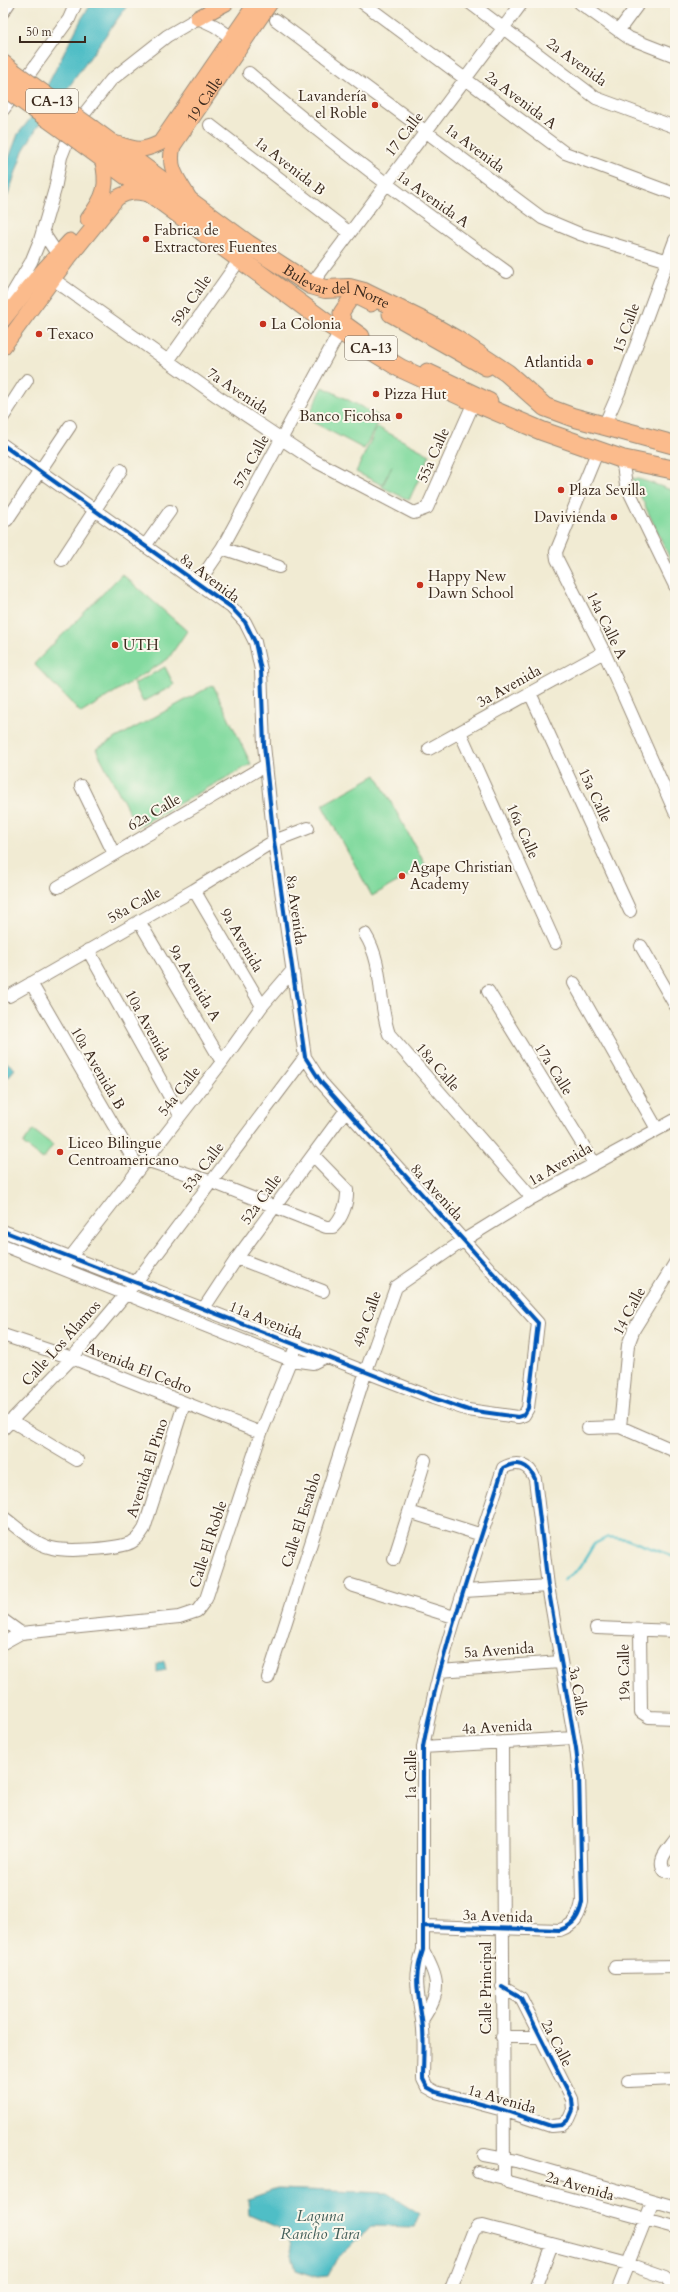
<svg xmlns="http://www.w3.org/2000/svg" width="678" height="2292" viewBox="0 0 678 2292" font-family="Cardo,serif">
  <rect width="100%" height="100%" fill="#fbf7ec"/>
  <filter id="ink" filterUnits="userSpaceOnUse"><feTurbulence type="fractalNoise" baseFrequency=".025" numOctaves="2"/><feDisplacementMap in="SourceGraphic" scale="8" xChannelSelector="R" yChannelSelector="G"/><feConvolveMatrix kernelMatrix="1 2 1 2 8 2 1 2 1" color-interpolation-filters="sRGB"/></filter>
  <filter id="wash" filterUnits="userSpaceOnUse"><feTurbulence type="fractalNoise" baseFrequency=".012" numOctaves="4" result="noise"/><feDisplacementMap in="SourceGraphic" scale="16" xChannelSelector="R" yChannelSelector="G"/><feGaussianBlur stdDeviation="0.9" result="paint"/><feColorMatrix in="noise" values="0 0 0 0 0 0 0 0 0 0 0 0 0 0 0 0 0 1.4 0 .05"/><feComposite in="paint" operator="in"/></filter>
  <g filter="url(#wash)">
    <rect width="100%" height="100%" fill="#f1ebd3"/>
    <path fill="#82da9f" stroke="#5e825e" d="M 323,387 L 381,417 L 364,449 L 307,419 Z
      M 377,427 L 430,455 L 409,500 L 382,487 L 392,466 L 382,485 L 356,472 Z
      M 632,478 C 647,480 660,487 675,491 L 675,569 Z
      M 122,574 L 187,631 L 168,659 L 81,713 L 34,664 Z
      M 165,667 L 174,685 L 143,702 L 134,684 Z
      M 213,685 L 251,764 L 137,827 L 96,749 Z
      M 376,775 L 426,866 L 372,896 L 322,805 Z
      M 33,1130 L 53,1145 L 43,1159 L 23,1144 Z"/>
    <path fill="#50bec6" stroke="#467472" d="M 92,3 L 129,3 L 68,88 L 38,126 L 23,151 L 8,195 L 3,203 L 3,174 L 18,134 L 30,119 L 82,18 Z
      M 4,1060 L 15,1069 L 8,1077 L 3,1074 Z
      M 164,1661 L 166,1670 L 157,1672 L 157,1664 Z
      M 277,2189 L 388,2193 L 420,2214 L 414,2227 L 371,2226 L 335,2262 L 328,2276 L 318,2277 L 296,2270 L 286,2231 L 249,2215 L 248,2199 Z"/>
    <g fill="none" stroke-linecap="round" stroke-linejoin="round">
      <path stroke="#50bec6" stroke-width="2.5" d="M 564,1580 L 579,1569 L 594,1544 L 608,1537 L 626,1539 L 675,1557"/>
    </g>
  </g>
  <g filter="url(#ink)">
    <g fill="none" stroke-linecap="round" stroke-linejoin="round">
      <defs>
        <path id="minor" d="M 363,3 L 565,153 L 675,194
          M 470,3 L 596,98 L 675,127
          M 580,3 L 629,38 L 675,56
          M 3,12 L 9,3
          M 276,20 L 542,218 L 580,234 L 675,263
          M 619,30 L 639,3
          M 249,73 C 332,145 418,208 507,272
          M 3,110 L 69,19 L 76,3
          M 210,125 L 350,233
          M 43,229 L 46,237 L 58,255
          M 53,279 L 217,396 L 313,460 L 414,513 L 427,508 L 474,402
          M 311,285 L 522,3
          M 3,309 L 31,262 L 40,240 L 55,189 L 61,157 L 72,129 L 111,80 L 167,36 L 198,18 L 215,26 L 239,43
          M 168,361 L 240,259
          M 3,417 L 27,380
          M 604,426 L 619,392 L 675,240
          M 3,445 L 231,607 L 245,622 L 255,642 L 261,670 L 264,745 L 274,841 L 305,1057 L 321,1082 L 538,1323 L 528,1408 L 524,1415 L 518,1417 L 468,1410 L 433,1398 L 3,1231
          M 598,450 L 556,552 L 557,559 L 604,652 L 675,812
          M 622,459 L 626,485 L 675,586
          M 7,520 L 70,426
          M 145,546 L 170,511
          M 222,548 L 279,567
          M 62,560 L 121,470
          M 198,583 L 222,548 L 340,331
          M 530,693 L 630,911
          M 460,732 L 555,943
          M 429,749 L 604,652
          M 81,786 L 114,854
          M 58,887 L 266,765
          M 194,890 L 262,1006
          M 139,921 L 222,1062
          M 365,934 C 385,966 377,1000 389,1034 L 532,1198
          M 641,946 L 675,1005
          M 88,950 L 180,1115
          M 31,983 L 139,1169
          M 574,983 L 657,1129
          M 488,991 L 594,1163
          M 9,996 L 194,890 L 274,841 L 308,828
          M 146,1160 L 212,1182 L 326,1227 L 333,1227 C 342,1218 348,1203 347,1190 L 313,1155
          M 3,1245 L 291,1360 L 313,1363 L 325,1357
          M 237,1258 L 323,1291
          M 62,1268 L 222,1062 L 262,1006 L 292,971
          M 204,1308 L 237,1258 L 346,1110
          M 3,1335 L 72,1358 L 261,1433
          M 10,1420 L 77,1460
          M 620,1427 L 628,1345 L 634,1329 L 675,1263
          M 588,1428 L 620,1427 L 675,1451
          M 3,1429 L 72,1358 L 136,1282 L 305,1057
          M 409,1512 L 425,1460
          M 3,1517 C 18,1528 34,1544 52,1548 C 67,1552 119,1549 132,1542 C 138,1539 141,1534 144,1529 L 184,1404
          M 394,1559 L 409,1512 L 482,1535
          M 351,1585 L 454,1617
          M 464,1591 L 548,1586
          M 3,1620 L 21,1633
          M 596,1628 L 675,1631
          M 640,1630 L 641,1712 L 649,1717 L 675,1718
          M 3,1643 L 21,1633 L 179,1617 L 197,1611 L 206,1599 L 261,1433 L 297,1344
          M 440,1671 L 560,1662
          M 268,1678 L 366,1371 L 396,1287 L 464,1240 L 532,1198 L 675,1120
          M 502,1742 L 504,2178
          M 423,1747 L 574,1738
          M 675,1840 C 668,1850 656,1860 665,1871 L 675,1873
          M 424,1926 L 560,1930 C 574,1925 579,1917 582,1902 L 579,1774 L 576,1748 L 548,1586 L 535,1479 C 529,1464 517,1460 503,1468 C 474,1561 440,1652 423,1747 L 423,1950 C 413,1979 418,1992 422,2020 C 425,2039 423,2060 423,2079 L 427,2087 L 436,2092 L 503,2110 L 551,2126 L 562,2125 L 569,2119 L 573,2110 L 572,2099 L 521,1998 L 502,1987
          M 615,1967 L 675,1966
          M 422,2020 C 442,1990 439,1981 423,1950
          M 502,2037 L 541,2037
          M 628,2081 L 675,2079
          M 484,2155 L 516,2161 L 675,2207
          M 478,2172 L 504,2178 L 508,2182 L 675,2227
          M 451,2289 L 473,2232 L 477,2227 L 483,2226 L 628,2264 L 665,2277 L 675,2288
          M 535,2289 L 552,2244
          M 618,2289 L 653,2201"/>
        <g id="major">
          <path d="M 198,18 L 226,3"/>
          <path d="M 118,144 C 137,150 141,152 160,143 L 256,3"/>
          <path id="s1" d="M 190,200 C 179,180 167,170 173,146 L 270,3"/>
          <path d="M 88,219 C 105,197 109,185 102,158"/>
          <path d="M 390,314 L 486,368"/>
          <path d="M 3,320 L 39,275 L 70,241"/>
          <path d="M 362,336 L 344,323 L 341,313 L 349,301 L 355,296 L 371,304"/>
          <path d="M 3,347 L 67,260 L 117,198 C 130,190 138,191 152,195"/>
          <path d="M 427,371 L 490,401"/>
        </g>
        <g id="highway">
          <path d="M 3,64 L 13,72"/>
          <path id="s2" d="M 92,129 L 248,244 L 311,285 L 325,289 L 349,288 L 364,292 L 429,324 L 457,340 L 507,373 L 545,407 L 572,417 L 675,445"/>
          <path d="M 82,143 L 328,324 L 400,368 L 474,402 L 542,431 L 622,459 L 675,470"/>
        </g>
      </defs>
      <use href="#minor" stroke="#968a78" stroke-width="14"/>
      <use href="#major" stroke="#968a78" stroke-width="17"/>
      <use href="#highway" stroke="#968a78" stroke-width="20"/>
      <use href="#minor" stroke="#fff" stroke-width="12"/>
      <use href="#major" stroke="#fbbb8c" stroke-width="15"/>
      <use href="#highway" stroke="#fbbb8c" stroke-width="18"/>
      <defs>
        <path id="highway-bridge" d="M 13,72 L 92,129
          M 4,87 L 82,143"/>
      </defs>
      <use href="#highway-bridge" stroke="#968a78" stroke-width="20" stroke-linecap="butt"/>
      <use href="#highway-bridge" stroke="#fbbb8c" stroke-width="18"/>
      <defs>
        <path id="cycleway" d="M 3,445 L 231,607 L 245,622 L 255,642 L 261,670 L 264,745 L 274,841 L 305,1057 L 321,1082 L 538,1323 L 528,1408 L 524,1415 L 518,1417 L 468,1410 L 433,1398 L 3,1231
          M 424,1926 L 560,1930 C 574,1925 579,1917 582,1902 L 579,1774 L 576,1748 L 548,1586 L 535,1479 C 529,1464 517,1460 503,1468 C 474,1561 440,1652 423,1747 L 423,1950 C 413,1979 418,1992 422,2020 C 425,2039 423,2060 423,2079 L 427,2087 L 436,2092 L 503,2110 L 551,2126 L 562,2125 L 569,2119 L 573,2110 L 572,2099 L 521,1998 L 502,1987"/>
      </defs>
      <use href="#cycleway" stroke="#fbf7ec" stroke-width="6"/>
      <use href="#cycleway" stroke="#0057b8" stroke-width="4"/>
    </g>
  </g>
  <g fill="#c8321e" stroke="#fbf7ec" stroke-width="1.5">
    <circle cx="375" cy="105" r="4"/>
    <circle cx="146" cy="239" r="4"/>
    <circle cx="263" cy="324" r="4"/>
    <circle cx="39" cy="334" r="4"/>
    <circle cx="590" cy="362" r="4"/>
    <circle cx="376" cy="394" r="4"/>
    <circle cx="399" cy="416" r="4"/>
    <circle cx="561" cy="490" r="4"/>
    <circle cx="614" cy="517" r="4"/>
    <circle cx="420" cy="585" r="4"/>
    <circle cx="115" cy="645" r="4"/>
    <circle cx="402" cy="876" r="4"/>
    <circle cx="60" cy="1152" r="4"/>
  </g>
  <g text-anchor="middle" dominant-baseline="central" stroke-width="4" stroke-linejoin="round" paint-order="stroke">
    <g fill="#fbf7ec" stroke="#75685c" stroke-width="1">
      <rect x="26" y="89" width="52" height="24" rx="3"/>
      <rect x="345" y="336" width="52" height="24" rx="3"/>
    </g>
    <g font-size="14" font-weight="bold" fill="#3b2a1e">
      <text x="52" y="101">CA-13</text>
      <text x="371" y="348">CA-13</text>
    </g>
    <g font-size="15" fill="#3b2a1e" stroke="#fbf7ec">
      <text transform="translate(577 62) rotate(36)">2a Avenida</text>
      <text stroke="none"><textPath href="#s1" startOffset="115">19 Calle</textPath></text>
      <text transform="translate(521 100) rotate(37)">2a Avenida A</text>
      <text transform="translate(404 134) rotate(-52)">17 Calle</text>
      <text transform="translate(475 148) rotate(37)">1a Avenida</text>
      <text transform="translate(290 166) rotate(38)">1a Avenida B</text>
      <text transform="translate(433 199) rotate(36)">1a Avenida A</text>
      <text stroke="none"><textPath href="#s2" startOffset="294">Bulevar del Norte</textPath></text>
      <text transform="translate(191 300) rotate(-55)">59a Calle</text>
      <text transform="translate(626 328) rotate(-70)">15 Calle</text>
      <text transform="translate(238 391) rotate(34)">7a Avenida</text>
      <text transform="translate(433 455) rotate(-66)">55a Calle</text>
      <text transform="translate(251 461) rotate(-61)">57a Calle</text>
      <text transform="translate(210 578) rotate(37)">8a Avenida</text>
      <text transform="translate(607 625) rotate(64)">14a Calle A</text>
      <text transform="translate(509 686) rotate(-29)">3a Avenida</text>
      <text transform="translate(595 795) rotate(65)">15a Calle</text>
      <text transform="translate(154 812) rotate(-30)">62a Calle</text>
      <text transform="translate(523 831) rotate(66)">16a Calle</text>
      <text transform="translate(134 905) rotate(-29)">58a Calle</text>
      <text transform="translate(296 910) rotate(82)">8a Avenida</text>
      <text transform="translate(242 940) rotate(60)">9a Avenida</text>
      <text transform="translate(195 983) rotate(59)">9a Avenida A</text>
      <text transform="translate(148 1025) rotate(61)">10a Avenida</text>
      <text transform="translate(438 1067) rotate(49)">18a Calle</text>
      <text transform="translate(98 1068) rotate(60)">10a Avenida B</text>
      <text transform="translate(554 1069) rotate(58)">17a Calle</text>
      <text transform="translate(179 1091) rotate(-52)">54a Calle</text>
      <text transform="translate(560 1164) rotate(-30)">1a Avenida</text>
      <text transform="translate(203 1167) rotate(-53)">53a Calle</text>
      <text transform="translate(437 1192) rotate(48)">8a Avenida</text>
      <text transform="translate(261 1199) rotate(-54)">52a Calle</text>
      <text transform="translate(629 1311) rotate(-62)">14 Calle</text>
      <text transform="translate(367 1319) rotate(-71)">49a Calle</text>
      <text transform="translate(266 1320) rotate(22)">11a Avenida</text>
      <text transform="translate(61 1343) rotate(-48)">Calle Los Álamos</text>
      <text transform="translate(139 1368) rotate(22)">Avenida El Cedro</text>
      <text transform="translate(147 1468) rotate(-72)">Avenida El Pino</text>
      <text transform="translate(301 1520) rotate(-72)">Calle El Establo</text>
      <text transform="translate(208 1544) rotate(-72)">Calle El Roble</text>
      <text transform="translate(499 1650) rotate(-4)">5a Avenida</text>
      <text transform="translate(624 1673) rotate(-91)">19a Calle</text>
      <text transform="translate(578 1691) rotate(80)">3a Calle</text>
      <text transform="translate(497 1727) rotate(-3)">4a Avenida</text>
      <text transform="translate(411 1775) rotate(-90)">1a Calle</text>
      <text transform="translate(498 1916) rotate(2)">3a Avenida</text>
      <text transform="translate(486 1988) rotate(-90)">Calle Principal</text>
      <text transform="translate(557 2043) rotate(63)">2a Calle</text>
      <text transform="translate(502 2099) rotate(16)">1a Avenida</text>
      <text transform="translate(580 2186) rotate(16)">2a Avenida</text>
    </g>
    <g font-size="15" fill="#3b2a1e" stroke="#fbf7ec" text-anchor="start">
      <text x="367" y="96" text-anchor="end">Lavandería<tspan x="367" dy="17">el Roble</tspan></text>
      <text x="154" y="230">Fabrica de<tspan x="154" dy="17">Extractores Fuentes</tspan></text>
      <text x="271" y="324">La Colonia</text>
      <text x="47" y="334">Texaco</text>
      <text x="582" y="362" text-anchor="end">Atlantida</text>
      <text x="384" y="394">Pizza Hut</text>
      <text x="391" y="416" text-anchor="end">Banco Ficohsa</text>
      <text x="569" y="490">Plaza Sevilla</text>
      <text x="606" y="517" text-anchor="end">Davivienda</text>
      <text x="428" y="576">Happy New<tspan x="428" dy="17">Dawn School</tspan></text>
      <text x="123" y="645">UTH</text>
      <text x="410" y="867">Agape Christian<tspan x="410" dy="17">Academy</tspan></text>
      <text x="68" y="1143">Liceo Bilingue<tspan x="68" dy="17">Centroamericano</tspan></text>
    </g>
    <g font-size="16" font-style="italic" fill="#425e59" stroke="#fbf7ec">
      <text x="320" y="2216">Laguna<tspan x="320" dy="18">Rancho Tara</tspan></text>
    </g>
  </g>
  <rect width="678" height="2292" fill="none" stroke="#fbf7ec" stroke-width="16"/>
  <path d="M20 36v6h65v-6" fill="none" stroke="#3b2a1e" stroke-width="2"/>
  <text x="26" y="36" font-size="12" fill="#3b2a1e" stroke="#fbf7ec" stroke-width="3" paint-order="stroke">50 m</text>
</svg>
